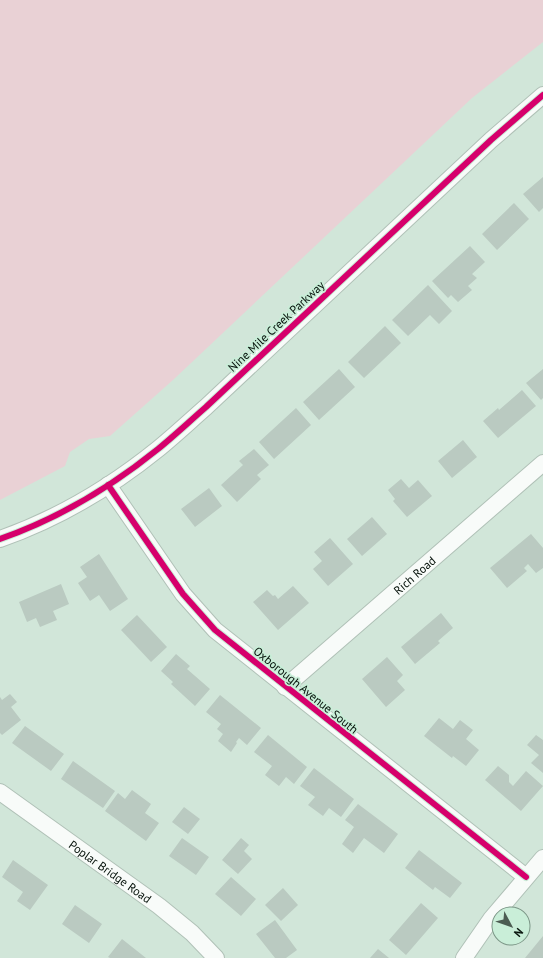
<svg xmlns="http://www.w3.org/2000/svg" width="543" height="958" viewBox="0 0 543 958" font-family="'PT Sans',sans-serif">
  <rect width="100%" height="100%" fill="#d1e6d9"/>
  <path fill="#e9d1d5" d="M 0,0 L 543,0 L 543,42 L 472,98 L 173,380 L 110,436 L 89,439 L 70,452 L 65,466 L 0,500 Z"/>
  <path fill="#bacac1" d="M 543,177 L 543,208 L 539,212 L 523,194 Z
    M 514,203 L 529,219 L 497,250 L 482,234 Z
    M 470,246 L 485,262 L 472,274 L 477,278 L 468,286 L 472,290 L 458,302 L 451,295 L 448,298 L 432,281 Z
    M 428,285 L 452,311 L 439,324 L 430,315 L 408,336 L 392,320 Z
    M 385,326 L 401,343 L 364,378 L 348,362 Z
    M 339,369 L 355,387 L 319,420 L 303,402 Z
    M 543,369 L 543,398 L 541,400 L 526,383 Z
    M 522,390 L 536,406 L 498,438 L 483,421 L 498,408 L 499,410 Z
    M 296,408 L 311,425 L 274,459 L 259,442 Z
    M 463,440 L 477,457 L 452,478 L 438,461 Z
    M 254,449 L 269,465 L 257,475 L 261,479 L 237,502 L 221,485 L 243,465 L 239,461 Z
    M 401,479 L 409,488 L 418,480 L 432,496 L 407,517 L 393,501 L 395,499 L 388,490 Z
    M 209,488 L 222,506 L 195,527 L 181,509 Z
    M 372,517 L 387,534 L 362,556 L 347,539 Z
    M 531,534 L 543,548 L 543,568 L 536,573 L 528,564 L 524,568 L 527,571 L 507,588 L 490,568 Z
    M 330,538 L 353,564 L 328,586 L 313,569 L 322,561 L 314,552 Z
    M 99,554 L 128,599 L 110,611 L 99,595 L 90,601 L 78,583 L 87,577 L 80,567 Z
    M 61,584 L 69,604 L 53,611 L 57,620 L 40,627 L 36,618 L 27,622 L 19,602 Z
    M 293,586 L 309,603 L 278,630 L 253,602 L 267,590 L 273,596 L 275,595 L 278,599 Z
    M 441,613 L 453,628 L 438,641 L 440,643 L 415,664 L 401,647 Z
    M 137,615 L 167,647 L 151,662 L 121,630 Z
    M 176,654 L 190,666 L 187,669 L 210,689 L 195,706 L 171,684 L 173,682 L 161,671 Z
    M 387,657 L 403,675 L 397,681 L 405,690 L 386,707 L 362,679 Z
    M 10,694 L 17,702 L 11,707 L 21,720 L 2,735 L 0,733 L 0,697 L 2,700 Z
    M 220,695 L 261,728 L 247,745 L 239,738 L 236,742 L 237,743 L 231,752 L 218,741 L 223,734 L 217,729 L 221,724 L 206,712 Z
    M 439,718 L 453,729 L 460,720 L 473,730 L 466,739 L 479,750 L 466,766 L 453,756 L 452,758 L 424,736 Z
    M 25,726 L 64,754 L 51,771 L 12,743 Z
    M 268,735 L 307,767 L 294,784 L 286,777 L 279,786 L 265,775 L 272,766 L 254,752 Z
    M 536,735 L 543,740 L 543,773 L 531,763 L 539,755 L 527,745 Z
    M 73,761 L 115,791 L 103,808 L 61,779 Z
    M 498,766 L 509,775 L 509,782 L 513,786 L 526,771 L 543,786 L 521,811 L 485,780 Z
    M 314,768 L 354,799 L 341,817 L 329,808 L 323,816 L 308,805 L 315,797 L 300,786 Z
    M 132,790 L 151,804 L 145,813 L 159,823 L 146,841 L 105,811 L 118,793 L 125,799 Z
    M 358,804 L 398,834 L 384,853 L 364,838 L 353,853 L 342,844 L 354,827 L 345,820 Z
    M 184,807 L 200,819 L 188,834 L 172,822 Z
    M 182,838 L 209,857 L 196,875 L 169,856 Z
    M 241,838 L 249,845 L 244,851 L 252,859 L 238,874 L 222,860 Z
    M 419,850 L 462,883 L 450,898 L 435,887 L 433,890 L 405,868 Z
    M 13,860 L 48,885 L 30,910 L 17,901 L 23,892 L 2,877 Z
    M 231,877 L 256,899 L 241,916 L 215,894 Z
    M 283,888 L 298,905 L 281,921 L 265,905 Z
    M 421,903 L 438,918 L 406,955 L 389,940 Z
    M 75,905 L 102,924 L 89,943 L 62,924 Z
    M 275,920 L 297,950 L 286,958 L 275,958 L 256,934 Z
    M 543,936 L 543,958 L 525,958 Z
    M 122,939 L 146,958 L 110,958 L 108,957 Z
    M 378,949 L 389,958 L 370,958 Z"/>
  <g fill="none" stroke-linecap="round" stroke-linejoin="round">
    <defs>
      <g id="street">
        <path d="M 108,485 L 183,594 L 215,630 L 526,877"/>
        <path d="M 0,539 C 57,519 111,487 158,449 C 174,436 190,421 206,407 L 491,140 L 543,95"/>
        <path id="s1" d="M 285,687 L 543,463"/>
        <path id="s2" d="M 0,792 L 159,906 L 192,933 L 216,958"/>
        <path d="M 464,958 L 491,919 L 543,858"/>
      </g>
    </defs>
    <use href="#street" stroke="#b0c1b7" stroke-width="18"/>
    <use href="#street" stroke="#f8fbf9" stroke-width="16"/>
    <defs>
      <path id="cycleway" d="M 108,485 L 183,594 L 215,630 L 526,877
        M 0,539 C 57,519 111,487 158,449 C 174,436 190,421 206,407 L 491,140 L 543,95"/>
    </defs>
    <use href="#cycleway" stroke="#c9eed8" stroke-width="8"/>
    <use href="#cycleway" stroke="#d6006c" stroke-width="6"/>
  </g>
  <g text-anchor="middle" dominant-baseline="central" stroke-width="3.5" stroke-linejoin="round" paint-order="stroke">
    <g font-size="12" fill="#05110a" stroke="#c9eed8">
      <text transform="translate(276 326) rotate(-43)">Nine Mile Creek Parkway</text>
      <text stroke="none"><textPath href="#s1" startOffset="171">Rich Road</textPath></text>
      <text transform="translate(306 690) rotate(39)">Oxborough Avenue South</text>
      <text stroke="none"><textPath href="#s2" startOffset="136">Poplar Bridge Road</textPath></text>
    </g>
  </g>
  <g transform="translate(511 926) rotate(131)"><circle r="19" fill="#c9eed8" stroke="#7b9686"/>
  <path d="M0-3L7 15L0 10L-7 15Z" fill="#4c5c52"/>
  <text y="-6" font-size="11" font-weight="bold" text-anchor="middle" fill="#05110a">N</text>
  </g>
</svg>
